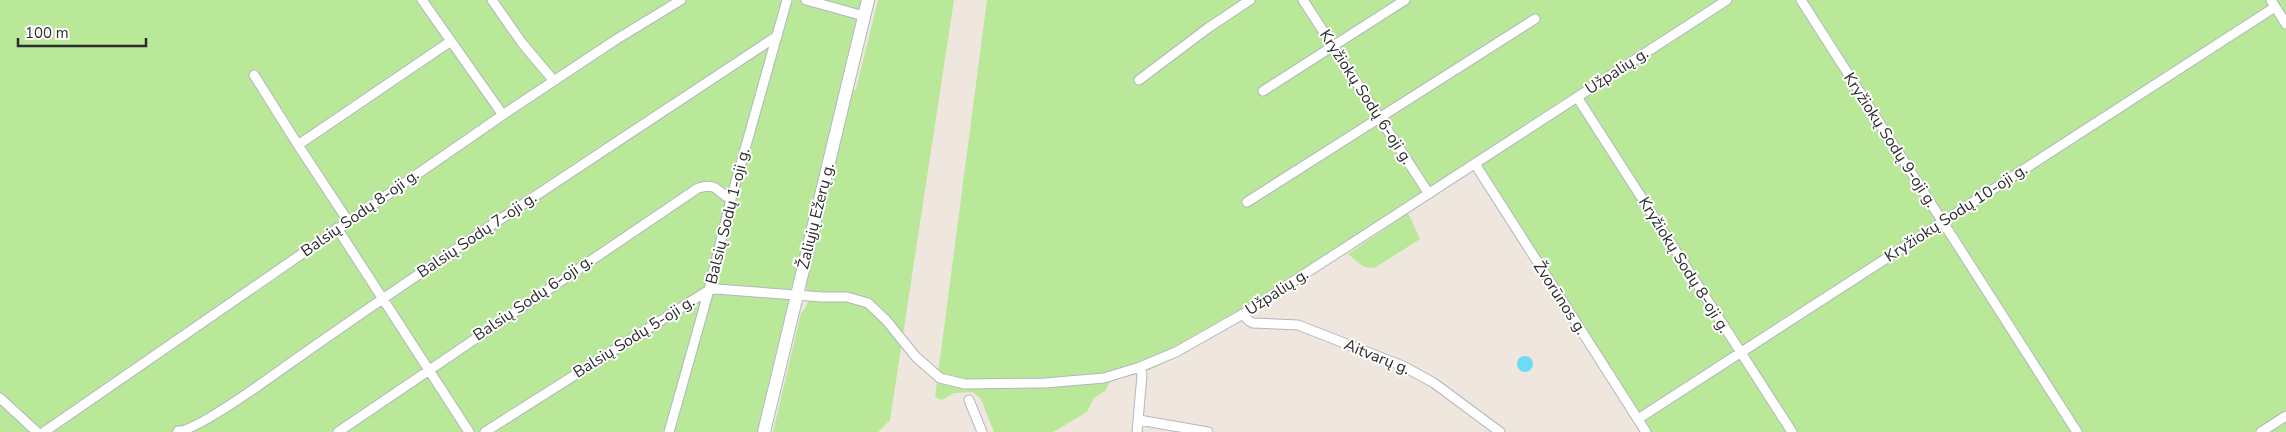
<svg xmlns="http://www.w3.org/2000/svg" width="2286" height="432" viewBox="0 0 2286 432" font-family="'Nunito Sans',sans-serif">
  <rect width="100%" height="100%" fill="#efe6de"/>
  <path fill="#b9e898" d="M 0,0 L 861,0 L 757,432 L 0,432 Z
    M 878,0 L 954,0 L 890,420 L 878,432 L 773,432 L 801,313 C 812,301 808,295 805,282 L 852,91 L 856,89 Z
    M 987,0 L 2286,0 L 2286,432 L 1646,432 L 1469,163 L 1248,305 L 1182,342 L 1187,352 L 1150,370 L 1110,381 L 1106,390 L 1094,398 L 1087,412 L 1053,432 L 994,432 L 981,399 L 973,392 L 954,393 L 942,400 L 935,397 Z
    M 1408,213 L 1420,239 L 1376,267 C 1364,271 1357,261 1348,254 Z"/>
  <path fill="#6bdbf6" d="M1517 364a8 8 0 1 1 16 0a8 8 0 1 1-16 0Z"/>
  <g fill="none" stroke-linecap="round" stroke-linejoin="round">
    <defs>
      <path id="street" d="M 422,0 L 503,115
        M 492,0 L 522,43 L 554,81
        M 806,0 L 864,16
        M 1303,0 L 1429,194
        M 1801,0 L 2077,432
        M 2271,0 L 2286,24
        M 254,75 L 298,145
        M 1139,80 L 1208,28 L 1250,0
        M 1263,91 L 1405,0
        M 1577,97 L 1792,432
        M 1475,164 L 1646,432
        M 1247,202 L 1535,19
        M 348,221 L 298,145 L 451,41
        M 337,228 L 469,432
        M 1243,314 L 1249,321 L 1253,323 L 1298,325 L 1403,366 L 1434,383 L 1500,432
        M 0,398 L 37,432
        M 969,400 L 982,432
        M 1638,419 L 2275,7
        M 1139,420 L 1208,432
        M 178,431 C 196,432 278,372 296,359 C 454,248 616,143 777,36
        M 44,432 L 513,108 L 617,39 L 681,0
        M 338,432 L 698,188 C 719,182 716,193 731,199
        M 485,432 L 709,290 L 716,289 L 822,297 L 847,297 L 868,303 L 886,320 L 916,357 L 940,378 L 965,384 L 1045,383 L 1104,378 L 1140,367 L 1176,352 L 1243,314 L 1727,0
        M 669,432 L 709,290 L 731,199 L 787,0
        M 1137,432 L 1142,375 L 1140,367
        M 2261,432 L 2286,416"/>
      <path id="secondary" d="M 764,432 L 868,0"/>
    </defs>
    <use href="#street" stroke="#b2b6c1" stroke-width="11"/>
    <use href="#secondary" stroke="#b2b6c1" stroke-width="14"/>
    <use href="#street" stroke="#fff" stroke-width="9"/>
    <use href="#secondary" stroke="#fff" stroke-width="12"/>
  </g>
  <g text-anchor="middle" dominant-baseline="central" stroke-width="4" stroke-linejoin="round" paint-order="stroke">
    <g font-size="16" fill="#2c2c2c" stroke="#fff">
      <text transform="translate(1617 71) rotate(-33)">Užpalių g.</text>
      <text transform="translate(1366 97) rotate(57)">Kryžiokų Sodų 6-oji g.</text>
      <text transform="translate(1890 140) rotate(57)">Kryžiokų Sodų 9-oji g.</text>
      <text transform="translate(360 213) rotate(-35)">Balsių Sodų 8-oji g.</text>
      <text transform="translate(1956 213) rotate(-33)">Kryžiokų Sodų 10-oji g.</text>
      <text transform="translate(728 216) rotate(-76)">Balsių Sodų 1-oji g.</text>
      <text transform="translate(816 216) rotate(-76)">Žaliųjų Ežerų g.</text>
      <text transform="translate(477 235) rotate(-34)">Balsių Sodų 7-oji g.</text>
      <text transform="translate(1684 265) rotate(58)">Kryžiokų Sodų 8-oji g.</text>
      <text transform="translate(1277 292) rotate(-33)">Užpalių g.</text>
      <text transform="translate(533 298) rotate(-34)">Balsių Sodų 6-oji g.</text>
      <text transform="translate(1560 298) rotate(57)">Žvorūnos g.</text>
      <text transform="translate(634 337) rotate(-32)">Balsių Sodų 5-oji g.</text>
      <text transform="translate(1377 357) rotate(22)">Aitvarų g.</text>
    </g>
  </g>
  <path d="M18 38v8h128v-8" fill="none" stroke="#2c2c2c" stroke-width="2.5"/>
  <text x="25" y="38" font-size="15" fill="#2c2c2c" stroke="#ffffff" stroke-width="4" paint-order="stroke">100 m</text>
</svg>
